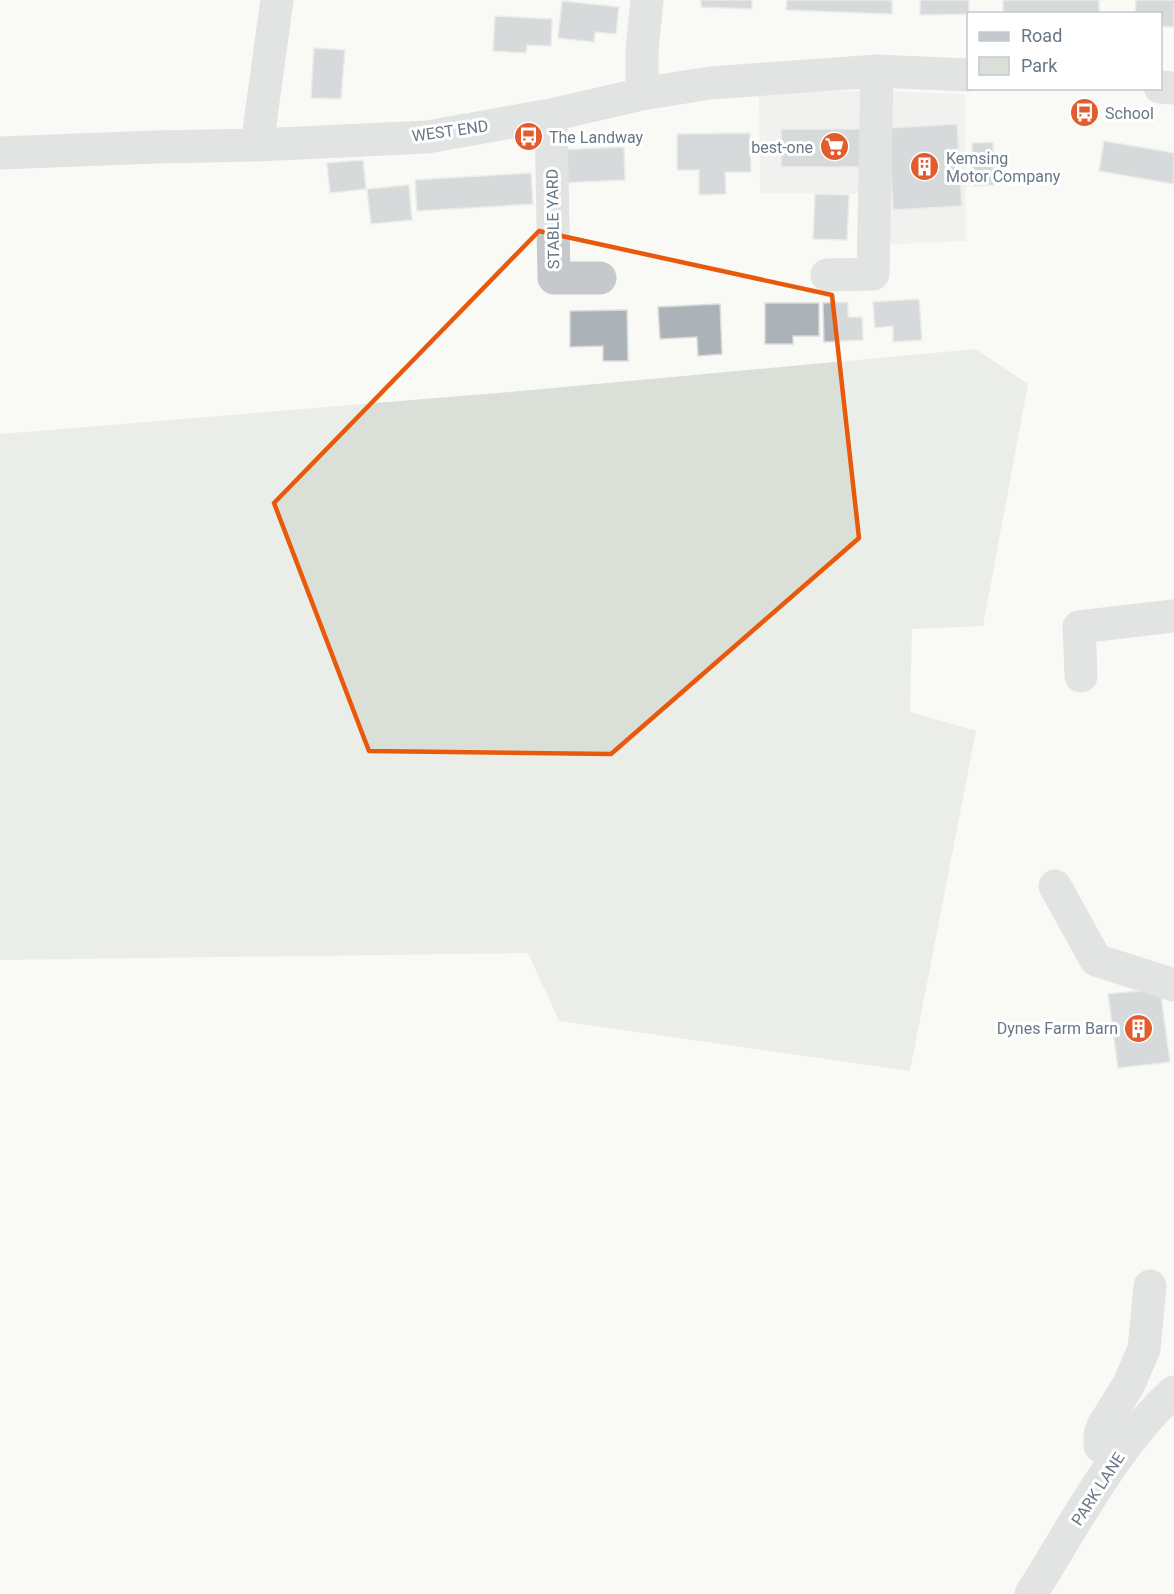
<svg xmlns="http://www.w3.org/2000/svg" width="1174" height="1594" viewBox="0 0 1174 1594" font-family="Roboto,sans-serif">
  <rect width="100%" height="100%" fill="#f9f9f6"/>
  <path fill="#e7e8e7" d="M 862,90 L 965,94 L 966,241 L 882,245 L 881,194 L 760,193 L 759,94 Z"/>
  <path fill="#dae0d7" d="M 976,349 L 1028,384 L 983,626 L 912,629 L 910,712 L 976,731 L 910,1071 L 559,1021 L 528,953 L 0,960 L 0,434 L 510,392 Z"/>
  <path fill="#abb3b9" stroke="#dadbd9" stroke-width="1.5" d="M 701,0 L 752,0 L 752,9 L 701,7 Z
    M 787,0 L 892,0 L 892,14 L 786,10 Z
    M 920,0 L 969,0 L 969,14 L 920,15 Z
    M 1003,0 L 1099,0 L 1099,14 L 1003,14 Z
    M 1136,0 L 1174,0 L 1174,27 L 1160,26 L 1160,14 L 1135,14 Z
    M 562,1 L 619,7 L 616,34 L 595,32 L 594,42 L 558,38 Z
    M 495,16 L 552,19 L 551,46 L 527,45 L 526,53 L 493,51 Z
    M 314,48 L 345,50 L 341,99 L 311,98 Z
    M 957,124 L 962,206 L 893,210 L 889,128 Z
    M 781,129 L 869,129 L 869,167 L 781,167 Z
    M 750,133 L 751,172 L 725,172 L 726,194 L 699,195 L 699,170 L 677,170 L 677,134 Z
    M 1104,141 L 1174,153 L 1174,184 L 1099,171 Z
    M 993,142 L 994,185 L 973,186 L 972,143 Z
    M 624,147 L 625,180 L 558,183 L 556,150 Z
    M 363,160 L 366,189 L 330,193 L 327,163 Z
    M 531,173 L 533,204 L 417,211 L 415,180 Z
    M 409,185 L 412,220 L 371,224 L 367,189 Z
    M 815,194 L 849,195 L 847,240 L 813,239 Z
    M 919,299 L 922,340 L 893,342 L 893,326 L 875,328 L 873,302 Z
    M 848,302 L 848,317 L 862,317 L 863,340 L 824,342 L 823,303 Z
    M 765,303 L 819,303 L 819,336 L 793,336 L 793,344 L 765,344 Z
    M 720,304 L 722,354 L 698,356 L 697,337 L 660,339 L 658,307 Z
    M 627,310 L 628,361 L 603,361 L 603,346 L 570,347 L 570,311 Z
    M 1160,989 L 1170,1062 L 1118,1068 L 1108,994 Z"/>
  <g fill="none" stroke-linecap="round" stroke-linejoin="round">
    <path stroke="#c5c9cc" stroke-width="33" d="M 1160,87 L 1174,88
      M 642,94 L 642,50 L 647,0
      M 551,115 L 554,278 L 600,278
      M 257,145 L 277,0
      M 0,153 L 156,147 L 257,145 L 427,137 L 551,115 L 642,94 L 710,83 L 877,71 L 968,75
      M 827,275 L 873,274 L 877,71
      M 1081,676 L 1079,627 L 1174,616
      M 1055,886 L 1096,960 L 1174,985
      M 1116,1458 L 1100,1446 L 1100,1434 L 1103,1426 L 1129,1384 L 1144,1349 L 1150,1286
      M 1031,1594 C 1072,1529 1117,1442 1174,1392"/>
  </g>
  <path d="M0 0H1174V1594H0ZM 539,231 L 832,295 L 859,538 L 611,754 L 369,751 L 274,503 Z" fill="#f9f9f6" fill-opacity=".55" fill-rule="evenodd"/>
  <path fill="none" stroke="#e8590c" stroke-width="4.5" stroke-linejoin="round" d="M 539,231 L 832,295 L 859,538 L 611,754 L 369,751 L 274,503 Z"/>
  <defs>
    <symbol id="bus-disc" viewBox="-11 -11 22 22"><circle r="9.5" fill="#e25c2d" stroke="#fff"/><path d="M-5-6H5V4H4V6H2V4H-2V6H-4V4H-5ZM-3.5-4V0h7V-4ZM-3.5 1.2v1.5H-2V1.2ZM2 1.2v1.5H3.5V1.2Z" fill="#fff"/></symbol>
    <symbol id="supermarket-disc" viewBox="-11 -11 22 22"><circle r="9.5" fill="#e25c2d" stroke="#fff"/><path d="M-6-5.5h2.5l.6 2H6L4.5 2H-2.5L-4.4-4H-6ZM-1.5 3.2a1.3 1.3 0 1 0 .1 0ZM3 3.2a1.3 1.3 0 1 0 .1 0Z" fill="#fff"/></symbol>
    <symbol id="building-disc" viewBox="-11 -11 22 22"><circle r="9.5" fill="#e25c2d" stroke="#fff"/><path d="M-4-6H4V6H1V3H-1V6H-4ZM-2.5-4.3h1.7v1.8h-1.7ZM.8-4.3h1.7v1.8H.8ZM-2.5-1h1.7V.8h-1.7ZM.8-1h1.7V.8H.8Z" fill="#fff"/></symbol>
  </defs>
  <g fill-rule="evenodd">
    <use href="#bus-disc" x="1068" y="96" width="33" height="33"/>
    <use href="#bus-disc" x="512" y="120" width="33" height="33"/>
    <use href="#supermarket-disc" x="818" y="130" width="33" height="33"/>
    <use href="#building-disc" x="908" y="150" width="33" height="33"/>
    <use href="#building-disc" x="1122" y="1012" width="33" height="33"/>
  </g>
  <g text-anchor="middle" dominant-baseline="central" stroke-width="6" stroke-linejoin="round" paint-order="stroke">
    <g font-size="16" fill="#687887" stroke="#fff" text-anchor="start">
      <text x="1105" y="113">School</text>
      <text x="549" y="137">The Landway</text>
      <text x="813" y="147" text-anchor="end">best-one</text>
      <text x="946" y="158">Kemsing<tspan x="946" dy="18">Motor Company</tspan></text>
      <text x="1118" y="1028" text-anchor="end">Dynes Farm Barn</text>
    </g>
    <g font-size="16" fill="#687887" stroke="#fff">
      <text transform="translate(450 131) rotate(-8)">WEST END</text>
      <text transform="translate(553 219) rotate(-91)">STABLE YARD</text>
      <text transform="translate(1098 1489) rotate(-57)">PARK LANE</text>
    </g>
  </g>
  <rect x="967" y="12" width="195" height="78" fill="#ffffff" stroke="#c3c9cf" stroke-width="1.5"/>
  <rect x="979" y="32" width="30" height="9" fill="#c5c9cc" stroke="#c3c9cf" stroke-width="1.5"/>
  <text x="1021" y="42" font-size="18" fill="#687887">Road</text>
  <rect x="979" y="57" width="30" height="18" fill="#dae0d7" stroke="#c3c9cf" stroke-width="1.5"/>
  <text x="1021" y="72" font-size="18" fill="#687887">Park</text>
</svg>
